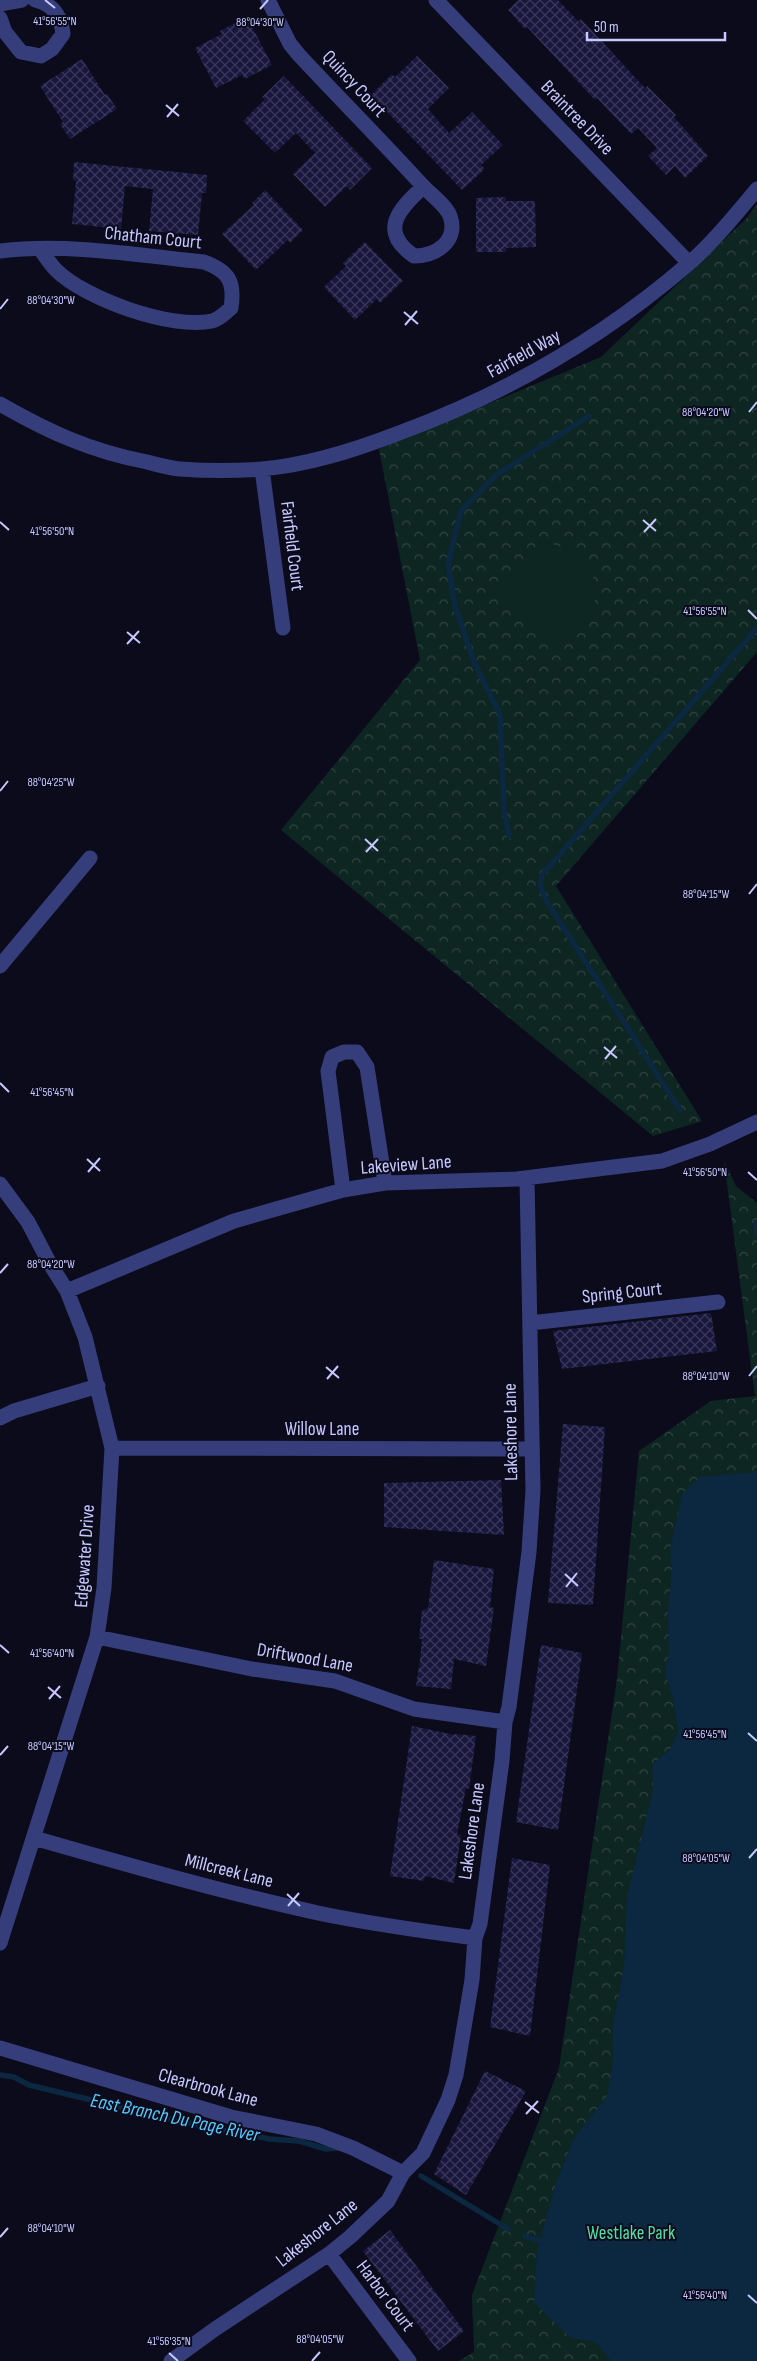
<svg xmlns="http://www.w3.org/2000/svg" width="757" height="2361" viewBox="0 0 757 2361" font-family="'Sofia Sans Condensed',sans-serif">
  <defs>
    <pattern id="park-crowns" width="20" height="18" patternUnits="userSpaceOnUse" patternTransform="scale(1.25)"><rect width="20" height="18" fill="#0e2621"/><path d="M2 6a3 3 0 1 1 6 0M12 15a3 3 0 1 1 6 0" fill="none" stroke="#304442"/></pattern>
    <pattern id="building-cross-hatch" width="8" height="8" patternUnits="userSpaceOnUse" patternTransform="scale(1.25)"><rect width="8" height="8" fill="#19173d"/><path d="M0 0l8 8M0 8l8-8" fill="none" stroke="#39375a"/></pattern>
  </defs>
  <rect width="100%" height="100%" fill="#0b0b1c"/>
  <path fill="url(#park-crowns)" d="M 757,204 L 757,652 L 556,886 L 702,1121 L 653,1136 L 281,830 L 420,660 L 379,449 L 601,357 L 746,219 Z
    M 724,1161 L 736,1186 L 757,1203 L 757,2361 L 459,2361 L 474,2352 L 472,2295 L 559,2068 L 617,1679 L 639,1451 L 711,1401 L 755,1396 Z"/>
  <path fill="#0e2621" d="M 541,540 L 564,548 L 589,565 L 598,593 L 590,611 L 558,641 L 552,643 L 501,593 L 502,586 Z"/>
  <path fill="#0b2840" d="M 757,1472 L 757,2361 L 611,2361 L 596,2342 L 571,2338 L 534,2302 L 537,2251 L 556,2183 L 574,2138 L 607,2096 L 613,2060 L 613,2024 L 624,1966 L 627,1897 L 653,1790 L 653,1764 L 672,1747 L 678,1731 L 673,1699 L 665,1672 L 669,1652 L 668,1612 L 672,1569 L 670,1550 L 682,1494 L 700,1477 Z"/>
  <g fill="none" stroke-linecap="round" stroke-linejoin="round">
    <path stroke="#0b2840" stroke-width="5.5" d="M 509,836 L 504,810 L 500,714 L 474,662 L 455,606 L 448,565 L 461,511 L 496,475 L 589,416
      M 680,1110 L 546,900 L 540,886 L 542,875 L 757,628
      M 756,1223 L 757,1234
      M 1,2075 L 14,2077 L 29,2085 L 183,2122 L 270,2139 L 299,2141 L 326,2149 L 339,2148
      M 421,2176 L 508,2229
      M 525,2236 L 537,2240 L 547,2241"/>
  </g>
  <path fill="url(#building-cross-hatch)" d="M 518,0 L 558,0 L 579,22 L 581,19 L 645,88 L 647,86 L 676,115 L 674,117 L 708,156 L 685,178 L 675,166 L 666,175 L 648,156 L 657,148 L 638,128 L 631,134 L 597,98 L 595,100 L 527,27 L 525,29 L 508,10 Z
    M 247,17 L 272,65 L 245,79 L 242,75 L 216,88 L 195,48 L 222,34 L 220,31 Z
    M 417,56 L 449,88 L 428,109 L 449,133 L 472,112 L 503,145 L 481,165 L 485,169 L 462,190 L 371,95 L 392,74 L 395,77 Z
    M 82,59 L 105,95 L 107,94 L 117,109 L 70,139 L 60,124 L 63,122 L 40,86 Z
    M 284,76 L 372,168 L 350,190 L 347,186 L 325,207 L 293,174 L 315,153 L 296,133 L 275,153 L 243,121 L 265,99 L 262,97 Z
    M 74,162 L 207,175 L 206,193 L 202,193 L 198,235 L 149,231 L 153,189 L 125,186 L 121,229 L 72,224 L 76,181 L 73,180 Z
    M 265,190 L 303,230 L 290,243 L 288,240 L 256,270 L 222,234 L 254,205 L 252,203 Z
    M 506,197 L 506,201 L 535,201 L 536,247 L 506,248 L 506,252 L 476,252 L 476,198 Z
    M 365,242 L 403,281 L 380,303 L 377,299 L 355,320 L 324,287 L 346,266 L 343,263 Z
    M 711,1313 L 717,1351 L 562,1369 L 553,1331 Z
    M 563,1424 L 605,1427 L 593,1605 L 548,1603 Z
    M 501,1480 L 504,1535 L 384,1527 L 384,1483 Z
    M 434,1560 L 494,1569 L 490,1607 L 494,1608 L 486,1666 L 454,1659 L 451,1689 L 416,1686 L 420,1660 L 422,1639 L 419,1639 L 422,1610 L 428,1609 Z
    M 541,1645 L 582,1653 L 558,1830 L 516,1822 Z
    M 412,1726 L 455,1735 L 455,1734 L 476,1736 L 469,1789 L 466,1788 L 457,1834 L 461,1835 L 454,1883 L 425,1876 L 424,1881 L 390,1876 Z
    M 512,1858 L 550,1865 L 530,2036 L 490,2027 Z
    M 485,2071 L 526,2091 L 466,2195 L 434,2174 Z
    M 390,2230 L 464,2331 L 438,2351 L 363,2251 Z"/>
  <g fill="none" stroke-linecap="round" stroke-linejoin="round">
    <path stroke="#353e7b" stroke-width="15" d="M 268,0 L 290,44 L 299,55 C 340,99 382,141 422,185 C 430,194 446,205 450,216 C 459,241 436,256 414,256 C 378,231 399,209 423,187
      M 436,0 L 689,263
      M 0,4 L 22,0
      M 0,18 L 5,32 L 21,52 L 41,56 L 52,49 L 63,34 C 61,16 53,4 35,0
      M 0,251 C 67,243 137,255 204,262 C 229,271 235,282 231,308 C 225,313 220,319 212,321 C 172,330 85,299 56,270 C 50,264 45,256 40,249
      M 0,404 C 49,432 90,451 147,462 C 158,465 169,468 180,469 C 207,471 236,471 262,469 C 309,465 355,450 399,433 C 505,394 601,339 687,265 C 712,244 736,214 757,189
      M 262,469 L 283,628
      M 0,966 L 90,858
      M 0,1184 L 28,1222 L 50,1264 L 67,1291 L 85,1337 L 112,1448 L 104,1588 L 97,1637 L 0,1943
      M 343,1190 L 328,1071 L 332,1057 L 344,1052 L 357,1052 L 367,1067 L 385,1183
      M 67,1291 L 234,1221 L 343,1190 L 385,1183 L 517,1179 L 662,1161 L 710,1144 L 757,1122
      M 530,1323 L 718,1302
      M 0,1418 L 14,1411 L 98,1386
      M 112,1448 L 531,1449
      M 97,1637 L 252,1669 L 335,1681 L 414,1709 L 505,1722
      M 34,1838 C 128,1865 222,1892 318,1913 C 370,1924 422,1931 475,1938
      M 0,2048 L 231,2117 L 316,2134 L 353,2148 L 403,2173
      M 329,2254 L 409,2361
      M 171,2361 L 215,2329 L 329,2254 L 350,2237 L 388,2201 L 403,2173 L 423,2153 L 448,2100 L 456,2075 L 472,1980 L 475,1938 L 480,1924 L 502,1761 L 505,1722 L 509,1707 L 529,1552 L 533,1490 L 527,1178"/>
  </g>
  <path fill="none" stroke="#c6c8ff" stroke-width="2" d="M 45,0 L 55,8M 260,9 L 268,0M 166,105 L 179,116M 167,117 L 178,104M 0,309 L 8,299M 404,312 L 418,324M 405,325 L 417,311M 749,412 L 757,402M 643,520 L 656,531M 0,522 L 9,530M 644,532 L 656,519M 748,610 L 757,619M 127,632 L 140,643M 127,644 L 139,631M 0,791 L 8,781M 365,839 L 378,851M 366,852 L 378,839M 749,894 L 757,884M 604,1047 L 617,1058M 605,1059 L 616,1046M 0,1083 L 9,1092M 87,1159 L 100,1171M 88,1172 L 100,1158M 748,1172 L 757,1180M 0,1273 L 8,1264M 326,1367 L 339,1378M 749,1376 L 757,1366M 327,1379 L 338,1366M 565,1574 L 578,1586M 566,1587 L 577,1573M 0,1645 L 9,1653M 48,1687 L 61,1698M 49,1699 L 60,1686M 748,1733 L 757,1741M 0,1755 L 8,1746M 749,1858 L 757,1849M 287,1894 L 300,1906M 288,1906 L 299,1893M 525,2102 L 539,2113M 526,2114 L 538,2101M 0,2237 L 8,2228M 748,2295 L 757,2303M 169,2353 L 178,2361M 312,2361 L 320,2352"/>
  <g text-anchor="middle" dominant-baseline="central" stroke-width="4" stroke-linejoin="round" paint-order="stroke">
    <g font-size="19" fill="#c6c8ff" stroke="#0b0b1c">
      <text transform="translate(354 84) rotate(47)">Quincy Court</text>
      <text transform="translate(577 118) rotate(46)">Braintree Drive</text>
      <text transform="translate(153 238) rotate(6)">Chatham Court</text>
      <text transform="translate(524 354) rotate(-29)">Fairfield Way</text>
      <text transform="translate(292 546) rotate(83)">Fairfield Court</text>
      <text transform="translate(406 1165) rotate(-4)">Lakeview Lane</text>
      <text transform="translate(622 1293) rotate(-6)">Spring Court</text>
      <text x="322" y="1429">Willow Lane</text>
      <text transform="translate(511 1432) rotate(-91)">Lakeshore Lane</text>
      <text transform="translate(85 1556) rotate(-86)">Edgewater Drive</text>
      <text transform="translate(305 1658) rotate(10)">Driftwood Lane</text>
      <text transform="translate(472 1831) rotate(-82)">Lakeshore Lane</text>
      <text transform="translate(229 1871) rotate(14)">Millcreek Lane</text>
      <text transform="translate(208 2088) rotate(15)">Clearbrook Lane</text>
      <text transform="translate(317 2233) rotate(-38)">Lakeshore Lane</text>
      <text transform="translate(385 2296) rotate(53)">Harbor Court</text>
    </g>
    <g font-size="19" fill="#53dea5" stroke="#0b0b1c">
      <text x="631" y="2233">Westlake Park</text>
    </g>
    <g font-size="20" font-style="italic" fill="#54cbff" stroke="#0b0b1c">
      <text transform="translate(175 2118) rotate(12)">East Branch Du Page River</text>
    </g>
  </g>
  <g font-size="12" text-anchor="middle" fill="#c6c8ff" stroke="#0b0b1c" stroke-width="4" stroke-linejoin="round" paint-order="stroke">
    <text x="55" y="25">41°56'55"N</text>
    <text x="260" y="26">88°04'30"W</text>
    <text x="51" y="304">88°04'30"W</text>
    <text x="706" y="416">88°04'20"W</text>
    <text x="52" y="535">41°56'50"N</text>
    <text x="705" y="615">41°56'55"N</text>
    <text x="51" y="786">88°04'25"W</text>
    <text x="706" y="898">88°04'15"W</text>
    <text x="52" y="1096">41°56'45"N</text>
    <text x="705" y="1176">41°56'50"N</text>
    <text x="51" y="1268">88°04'20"W</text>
    <text x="706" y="1380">88°04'10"W</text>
    <text x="52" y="1657">41°56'40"N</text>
    <text x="705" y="1738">41°56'45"N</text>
    <text x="51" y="1750">88°04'15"W</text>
    <text x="706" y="1862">88°04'05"W</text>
    <text x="51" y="2232">88°04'10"W</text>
    <text x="705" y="2299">41°56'40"N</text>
    <text x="320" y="2343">88°04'05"W</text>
    <text x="169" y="2345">41°56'35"N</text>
  </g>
  <path d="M587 32v8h138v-8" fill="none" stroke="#c6c8ff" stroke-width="2.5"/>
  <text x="594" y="32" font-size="15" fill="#c6c8ff" stroke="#0b0b1c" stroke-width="4" paint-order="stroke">50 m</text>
</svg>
